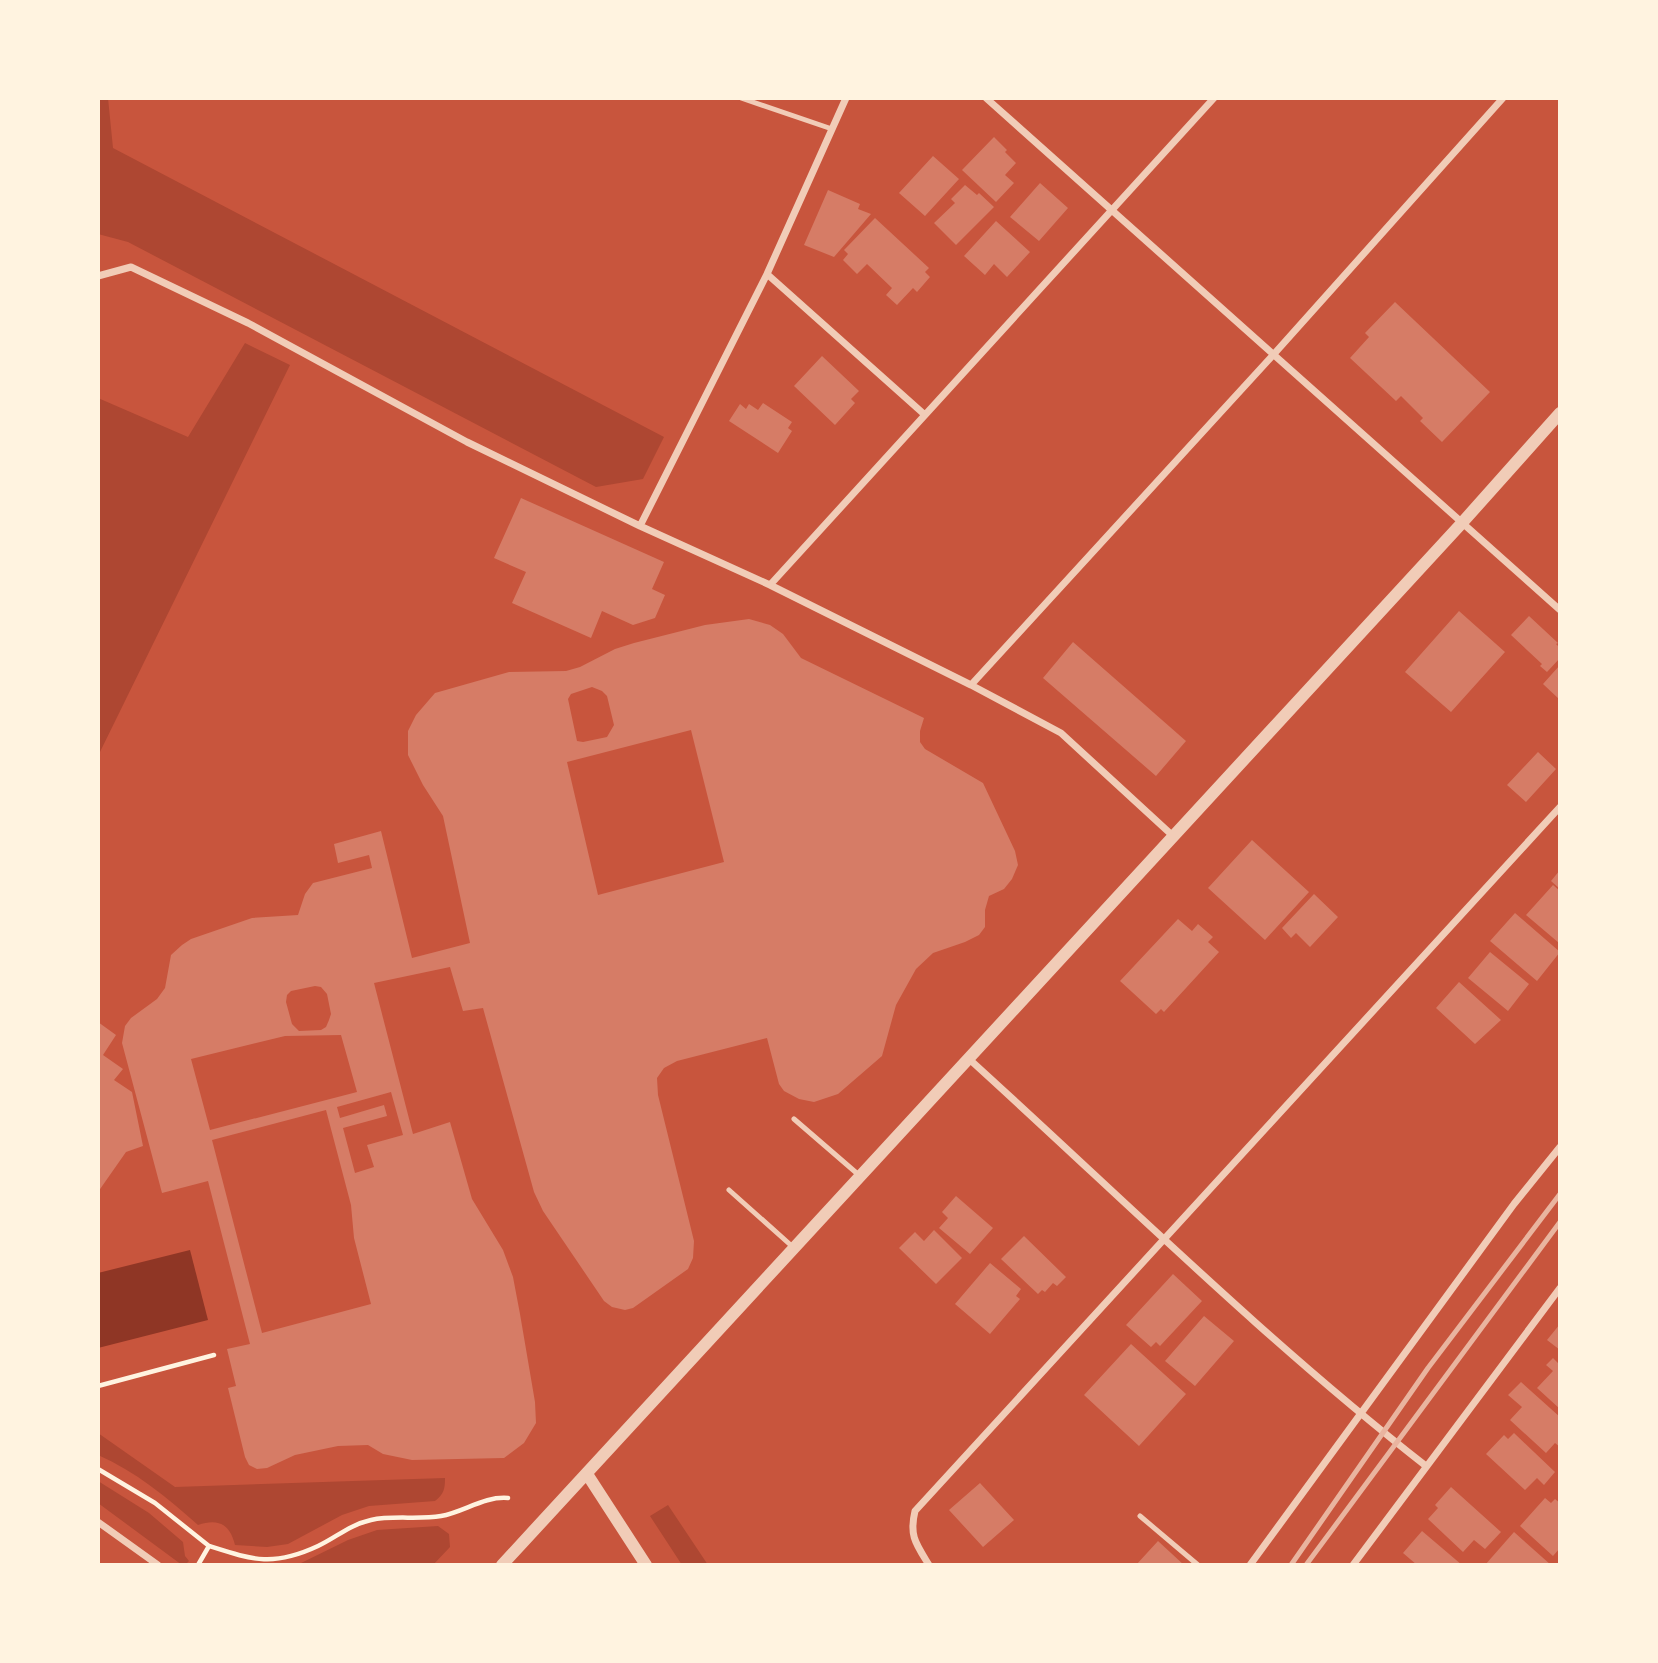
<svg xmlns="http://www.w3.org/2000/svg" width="1658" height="1663" viewBox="0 0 1658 1663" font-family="'DejaVu Sans',sans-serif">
  <rect width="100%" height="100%" fill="#c8553d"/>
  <path fill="#ae4732" d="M 98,98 L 108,98 L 113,148 L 664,437 L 643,479 L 596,487 L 128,242 L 98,234 Z
    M 245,343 L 290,365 L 98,756 L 98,398 L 188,437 Z
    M 98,1433 L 175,1487 L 445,1478 C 445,1489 444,1494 435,1501 L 369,1506 L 342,1515 L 288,1544 L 267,1547 L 235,1545 C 230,1524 218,1518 198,1525 C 168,1498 135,1471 98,1455 Z
    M 98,1481 L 149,1513 L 183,1542 L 185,1556 L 189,1561 L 185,1565 L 182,1565 L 98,1503 Z
    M 668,1505 L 708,1565 L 682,1565 L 650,1516 Z
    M 438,1526 L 449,1534 L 450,1547 L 433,1565 L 297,1565 L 348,1540 L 377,1530 Z"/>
  <path fill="#8f3625" d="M 190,1250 L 208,1320 L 98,1348 L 98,1273 Z"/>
  <path fill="#d67c66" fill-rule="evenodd" d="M 994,137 L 1007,150 L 1005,152 L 1016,163 L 1005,175 L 1014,183 L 996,202 L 962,170 Z
    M 933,156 L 959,179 L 925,216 L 899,193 Z
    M 1040,183 L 1068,208 L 1039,241 L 1010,217 Z
    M 965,185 L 977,195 L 979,193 L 994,207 L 956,245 L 934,223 L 955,203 L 951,199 Z
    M 828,190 L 860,204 L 858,209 L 871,214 L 834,257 L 804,245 Z
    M 875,218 L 929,268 L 925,272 L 930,277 L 917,292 L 913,288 L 897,305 L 886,295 L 892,288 L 867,264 L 857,274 L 843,260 L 848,254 L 844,250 Z
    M 996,221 L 1030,252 L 1007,277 L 994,264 L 985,275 L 964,256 Z
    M 1395,302 L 1490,392 L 1442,442 L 1420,421 L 1423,418 L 1401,396 L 1396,401 L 1350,358 L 1369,337 L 1365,333 Z
    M 822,356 L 859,391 L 851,399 L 855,403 L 835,425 L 794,386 Z
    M 763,403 L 792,422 L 788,428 L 792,431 L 778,453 L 729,421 L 740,404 L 746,409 L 749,404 L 758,410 Z
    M 521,498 L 664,562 L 652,589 L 665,595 L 655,618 L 633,625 L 602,611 L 591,638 L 512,603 L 526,572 L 494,558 Z
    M 1459,611 L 1505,652 L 1451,712 L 1405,672 Z
    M 1529,616 L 1558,643 L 1556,644 L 1560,648 L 1560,658 L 1547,672 L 1540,666 L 1542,664 L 1511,635 Z
    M 749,619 L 770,625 L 783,634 L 801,658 L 924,718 L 920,731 L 920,742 L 925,749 L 983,783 L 1015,851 L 1018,865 L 1012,879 L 1004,889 L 989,896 L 985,910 L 985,927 L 979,935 L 965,942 L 933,953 L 916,969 L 896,1005 L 882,1056 L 838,1094 L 814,1102 L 799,1099 L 784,1091 L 779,1084 L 767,1038 L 677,1061 L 664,1068 L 657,1078 L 658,1095 L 694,1241 L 693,1258 L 688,1269 L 633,1308 L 625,1310 L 612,1307 L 604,1301 L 543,1211 L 534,1192 L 483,1008 L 463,1011 L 450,967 L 374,983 L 413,1134 L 450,1122 L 472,1199 L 503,1250 L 513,1277 L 520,1314 L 535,1402 L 536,1423 L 524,1443 L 504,1458 L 412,1460 L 383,1454 L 368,1445 L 338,1446 L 295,1455 L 267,1468 L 257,1469 L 249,1465 L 245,1457 L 228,1388 L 236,1386 L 227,1349 L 250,1344 L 208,1181 L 162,1193 L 122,1043 L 125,1026 L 131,1018 L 157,999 L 165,988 L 171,955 L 182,945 L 191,939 L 252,918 L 298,915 L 305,894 L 313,883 L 372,868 L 369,855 L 338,863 L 334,844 L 381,831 L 412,958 L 470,943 L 443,816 L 423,785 L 408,755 L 408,731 L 416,715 L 435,693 L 509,672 L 566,671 L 580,667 L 615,649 L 634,643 L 705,625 ZM 592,687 L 602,691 L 607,696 L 614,725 L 607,737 L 583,742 L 577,741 L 568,699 L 571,694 ZM 691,730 L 724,862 L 598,895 L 567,762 ZM 315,986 L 321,987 L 327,994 L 331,1014 L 329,1020 L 326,1027 L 321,1030 L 299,1031 L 292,1024 L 286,1002 L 287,995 L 291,991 ZM 341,1035 L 357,1092 L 210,1130 L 191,1059 L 285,1036 ZM 391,1092 L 403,1135 L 367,1145 L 374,1167 L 355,1173 L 343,1128 L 387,1116 L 384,1105 L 340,1118 L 337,1107 ZM 326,1110 L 351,1205 L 354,1238 L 371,1304 L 262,1333 L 212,1140 Z
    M 1073,642 L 1186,741 L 1156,776 L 1043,678 Z
    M 1560,665 L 1560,700 L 1543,684 Z
    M 1538,752 L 1556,769 L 1526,802 L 1507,785 Z
    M 1252,840 L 1309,892 L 1265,940 L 1208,888 Z
    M 1560,870 L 1560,889 L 1551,881 Z
    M 1553,885 L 1560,891 L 1559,943 L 1526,915 Z
    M 1314,894 L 1338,917 L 1310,947 L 1296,933 L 1291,938 L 1282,928 Z
    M 1515,913 L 1560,952 L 1537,981 L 1490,941 Z
    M 1178,919 L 1192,931 L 1198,924 L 1213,937 L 1208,942 L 1219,952 L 1164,1012 L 1161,1009 L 1156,1014 L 1120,981 Z
    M 1490,952 L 1529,984 L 1508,1011 L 1468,978 Z
    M 1459,982 L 1501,1020 L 1475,1044 L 1436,1008 Z
    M 98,1022 L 116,1035 L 103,1055 L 123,1069 L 114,1080 L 132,1092 L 143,1146 L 126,1152 L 98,1192 Z
    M 956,1196 L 993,1228 L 970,1254 L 939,1228 L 948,1218 L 942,1212 Z
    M 934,1230 L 962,1258 L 936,1284 L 899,1248 L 915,1232 L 924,1241 Z
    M 1024,1236 L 1066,1277 L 1057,1286 L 1053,1283 L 1045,1292 L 1042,1290 L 1038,1294 L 1001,1259 Z
    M 990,1263 L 1021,1289 L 1016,1296 L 1020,1299 L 990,1334 L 955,1304 Z
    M 1173,1274 L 1202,1301 L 1160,1346 L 1156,1342 L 1151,1347 L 1126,1325 Z
    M 1204,1316 L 1234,1341 L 1195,1386 L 1165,1361 Z
    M 1560,1324 L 1560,1350 L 1547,1340 Z
    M 1131,1344 L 1186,1394 L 1139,1446 L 1084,1395 Z
    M 1553,1358 L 1560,1365 L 1560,1409 L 1537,1388 L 1553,1371 L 1546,1365 Z
    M 1521,1382 L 1560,1417 L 1560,1447 L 1555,1443 L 1546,1453 L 1510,1420 L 1522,1407 L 1508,1395 Z
    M 1514,1433 L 1555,1472 L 1544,1485 L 1537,1478 L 1525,1490 L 1486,1454 L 1504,1435 L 1508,1439 Z
    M 980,1483 L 1014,1520 L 983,1547 L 949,1510 Z
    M 1451,1487 L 1501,1532 L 1485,1549 L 1474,1540 L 1463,1552 L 1428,1519 L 1438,1508 L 1435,1505 Z
    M 1545,1498 L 1551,1503 L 1555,1499 L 1560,1503 L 1560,1548 L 1553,1556 L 1520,1526 Z
    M 1422,1531 L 1462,1565 L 1417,1565 L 1403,1553 Z
    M 1514,1532 L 1551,1565 L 1485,1565 Z
    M 1158,1541 L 1184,1565 L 1136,1565 Z"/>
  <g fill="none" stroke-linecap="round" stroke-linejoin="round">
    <path stroke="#fff3e0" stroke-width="4.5" d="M 98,1386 L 214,1355
      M 98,1469 L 155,1503 L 209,1546
      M 198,1565 L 209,1546 C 253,1560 273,1567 318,1546 C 337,1537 349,1525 371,1520 C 393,1515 418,1520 441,1516 C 464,1512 484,1496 508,1498"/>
    <path stroke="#f1ccb7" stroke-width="5" d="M 741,98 L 832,129
      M 794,1119 L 860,1176
      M 729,1190 L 794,1248
      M 1140,1516 L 1198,1565"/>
    <path stroke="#f1ccb7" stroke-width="7" d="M 986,98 L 1560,610
      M 767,274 L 925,415
      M 98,276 L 131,267 L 248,323 L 467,442 L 640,526 L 767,274 L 846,98
      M 640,526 L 770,585 L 971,685 L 1061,733 L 1173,836
      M 770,585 L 1214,98
      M 971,685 L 1274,354 L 1503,98
      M 968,1058 C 1119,1195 1265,1340 1426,1466
      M 98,1522 L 158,1565
      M 929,1565 C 916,1544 909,1536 915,1511 L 1560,807
      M 1250,1565 L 1514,1204 L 1560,1147
      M 1353,1565 L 1560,1288"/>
    <path stroke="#f1ccb7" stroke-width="12" d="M 587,1474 L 646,1565
      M 502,1565 L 1461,524 L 1560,413"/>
    <path stroke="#e9b49f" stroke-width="5" d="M 1291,1565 L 1428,1368 L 1560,1194
      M 1306,1565 L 1560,1222"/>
  </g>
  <rect width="1658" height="1663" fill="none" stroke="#fff3e0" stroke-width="200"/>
</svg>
